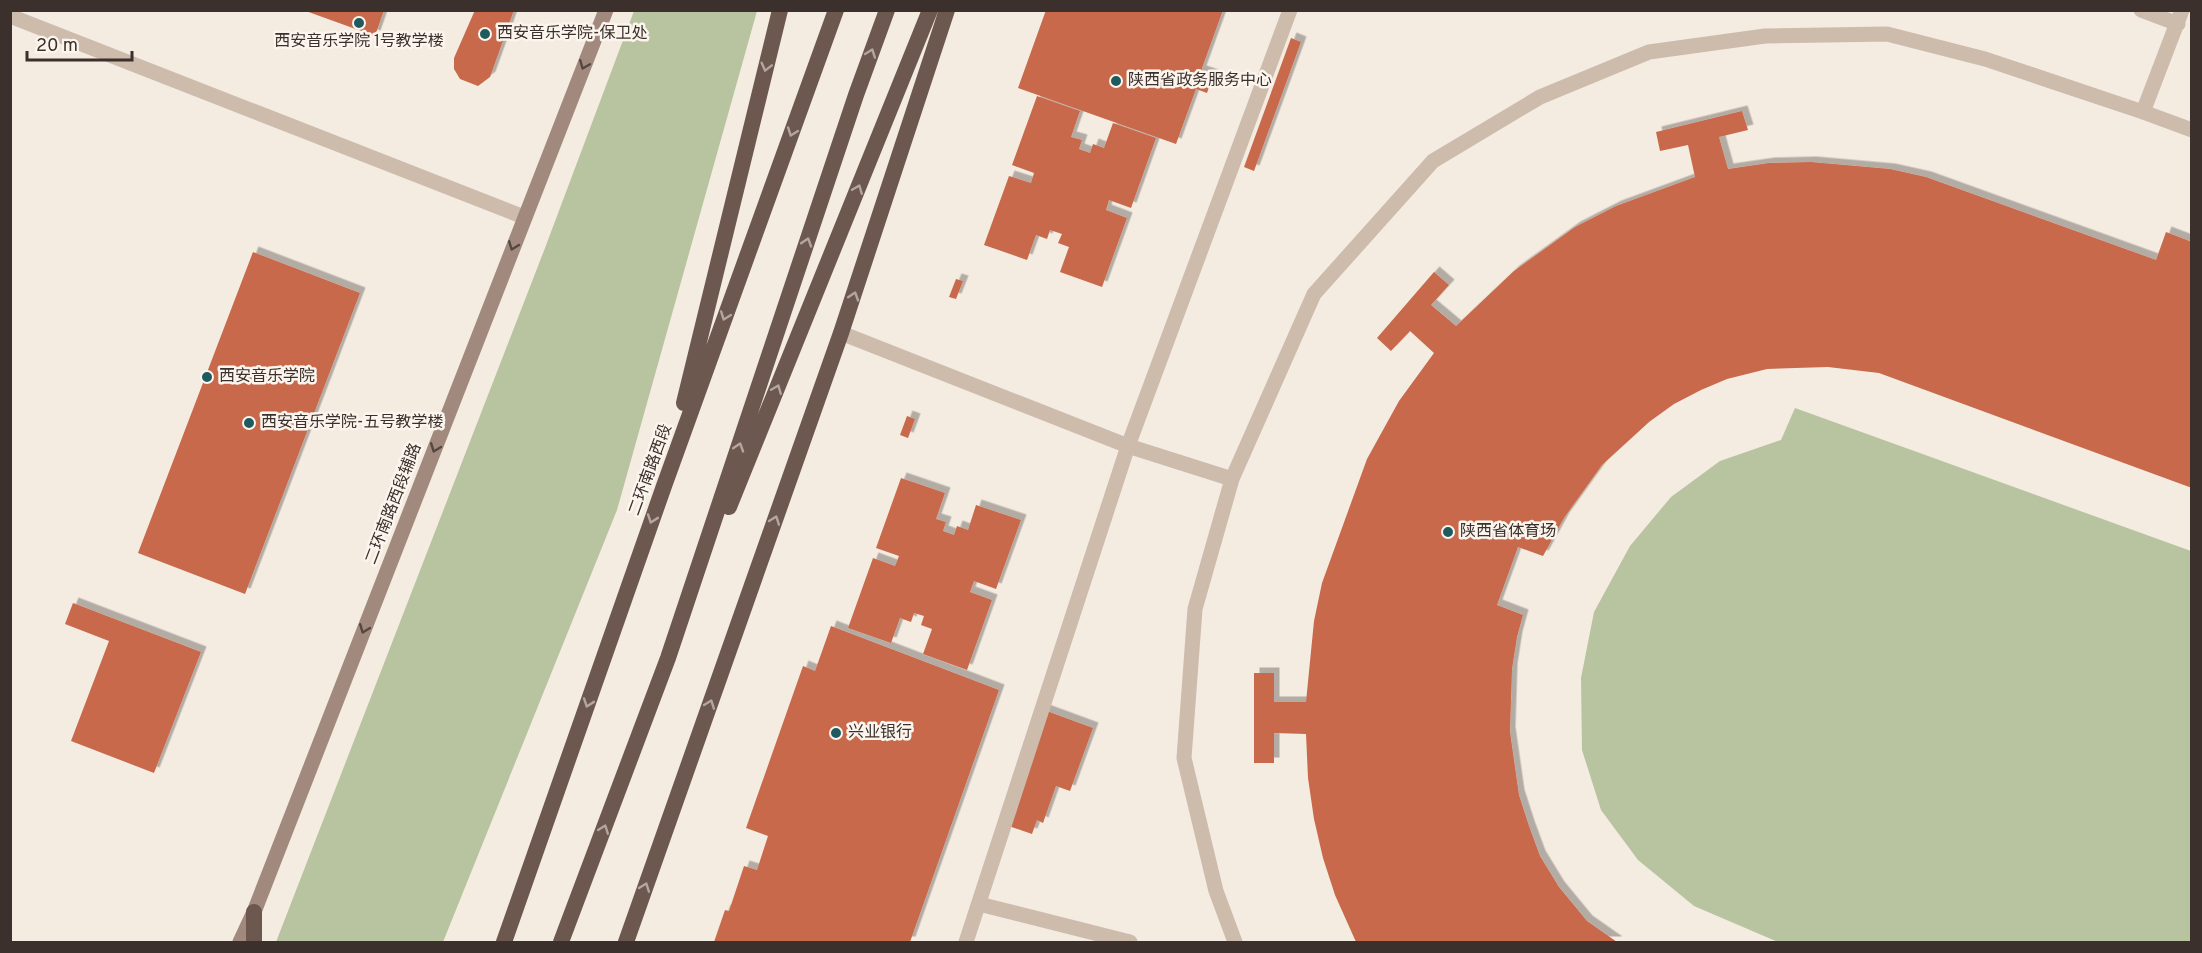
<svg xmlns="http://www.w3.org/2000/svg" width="2202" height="953" viewBox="0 0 2202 953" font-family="Overpass,'Noto Sans SC',sans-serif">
  <defs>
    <filter id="shadow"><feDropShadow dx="5.5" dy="-5.5" stdDeviation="0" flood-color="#0004"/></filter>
  </defs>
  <rect width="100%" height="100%" fill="#f4ebe1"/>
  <path fill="#b8c4a0" d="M 634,11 L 757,11 L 617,510 L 443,942 L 276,942 L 545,248 Z
    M 1795,408 L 2191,551 L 2191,942 L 1778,942 L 1694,906 L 1638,860 L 1601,810 L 1582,750 L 1581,678 L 1594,612 L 1630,546 L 1671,497 L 1720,461 L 1781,440 Z"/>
  <path fill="#c8694b" filter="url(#shadow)" d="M 303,10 L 384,10 L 375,36 Z
    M 475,10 L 514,10 L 490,77 L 478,86 L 460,79 L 454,69 L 454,58 Z
    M 1046,10 L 1223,10 L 1201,71 L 1213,75 L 1207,93 L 1196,89 L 1176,144 L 1018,88 Z
    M 1291,38 L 1301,42 L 1254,171 L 1244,167 Z
    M 1037,96 L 1080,111 L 1071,137 L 1082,140 L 1079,149 L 1090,153 L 1093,144 L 1104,148 L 1113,123 L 1156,138 L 1131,208 L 1109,200 L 1106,210 L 1127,218 L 1102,287 L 1060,272 L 1069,247 L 1058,243 L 1062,234 L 1050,230 L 1047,239 L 1036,235 L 1027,260 L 984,245 L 1009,176 L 1031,183 L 1034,173 L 1012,165 Z
    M 1742,111 L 1748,130 L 1719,137 L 1728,169 L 1769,163 L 1811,162 L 1890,169 L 1926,177 L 2156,260 L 2166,232 L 2192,242 L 2192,488 L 1879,373 L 1828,367 L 1767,369 L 1727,379 L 1701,390 L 1674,404 L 1649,422 L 1602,465 L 1564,518 L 1543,556 L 1518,547 L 1497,605 L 1523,615 L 1517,637 L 1512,669 L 1510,732 L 1519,795 L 1529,826 L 1540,856 L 1559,887 L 1587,921 L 1617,942 L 1356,942 L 1335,895 L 1323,858 L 1314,819 L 1308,778 L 1306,734 L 1274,733 L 1274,763 L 1254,763 L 1254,673 L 1274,673 L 1274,702 L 1306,702 L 1314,621 L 1322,583 L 1367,459 L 1399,401 L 1434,353 L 1410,331 L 1391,351 L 1377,338 L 1434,272 L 1449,285 L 1431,305 L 1456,326 L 1514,271 L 1575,227 L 1616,206 L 1695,177 L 1688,145 L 1660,151 L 1656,132 Z
    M 253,252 L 360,293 L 245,594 L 138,553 Z
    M 956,279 L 963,281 L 956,299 L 949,297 Z
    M 907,416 L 915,419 L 908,438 L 900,435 Z
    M 901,478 L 945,493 L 936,519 L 946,522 L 943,531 L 954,535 L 957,526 L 968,530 L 976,505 L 1021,520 L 996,589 L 974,581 L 970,592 L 992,600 L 967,670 L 923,654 L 932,629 L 921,625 L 924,616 L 914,613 L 911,622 L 900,618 L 891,643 L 848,628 L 873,558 L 895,566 L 899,556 L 876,548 Z
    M 73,603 L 201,652 L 154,773 L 71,741 L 109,641 L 65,624 Z
    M 831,626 L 999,690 L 910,942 L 714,942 L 725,910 L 729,911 L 744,866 L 757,870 L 768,836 L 746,828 L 803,666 L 815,671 Z
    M 1044,710 L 1093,728 L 1070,791 L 1056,786 L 1043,823 L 1037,820 L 1032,834 L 1003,824 Z"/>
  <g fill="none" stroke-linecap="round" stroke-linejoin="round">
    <path stroke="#cdbbac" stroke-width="15" d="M 979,904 L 1130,942"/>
    <path stroke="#cdbbac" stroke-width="15" d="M 2141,10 L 2178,24
      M 10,16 L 524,217
      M 2143,112 L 2182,10
      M 841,333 L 1128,446 L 1232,479
      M 966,942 L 1128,446 L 1290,10
      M 1235,942 L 1216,891 L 1184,758 L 1195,609 L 1232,479 L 1314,294 L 1433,161 L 1540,97 L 1649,52 L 1765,36 L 1887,34 L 1985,59 L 2143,112 L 2192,130"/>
    <path stroke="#a18a7d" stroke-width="15" d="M 240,942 L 254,912 L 606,10"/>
    <path stroke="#6c584f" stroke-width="16" d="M 684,403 L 780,10
      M 729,507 L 930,10
      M 254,912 L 254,942
      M 504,942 L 664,486 L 836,10
      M 561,942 L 668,658 L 856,95 L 887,10
      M 626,942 L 841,333 L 947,10"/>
  </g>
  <defs><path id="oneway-chevron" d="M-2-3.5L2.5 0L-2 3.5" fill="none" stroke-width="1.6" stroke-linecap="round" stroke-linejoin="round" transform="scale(1.5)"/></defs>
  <g stroke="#b4a69e">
    <use href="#oneway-chevron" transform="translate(871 53) rotate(-70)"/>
    <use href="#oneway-chevron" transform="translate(766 67) rotate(104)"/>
    <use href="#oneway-chevron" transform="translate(792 132) rotate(110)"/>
    <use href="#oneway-chevron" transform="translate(858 189) rotate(-68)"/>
    <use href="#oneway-chevron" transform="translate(807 242) rotate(-72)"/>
    <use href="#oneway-chevron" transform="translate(854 296) rotate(-72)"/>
    <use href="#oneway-chevron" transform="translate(725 316) rotate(110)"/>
    <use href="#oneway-chevron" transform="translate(777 389) rotate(-68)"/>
    <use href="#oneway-chevron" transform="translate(739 447) rotate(-72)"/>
    <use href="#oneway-chevron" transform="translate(652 519) rotate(109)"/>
    <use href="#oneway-chevron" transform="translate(775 520) rotate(-70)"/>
    <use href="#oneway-chevron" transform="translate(588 703) rotate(109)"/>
    <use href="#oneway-chevron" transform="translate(710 704) rotate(-70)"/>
    <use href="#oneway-chevron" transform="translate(604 829) rotate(-69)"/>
    <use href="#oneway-chevron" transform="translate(645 887) rotate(-70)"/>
  </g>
  <g stroke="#544640">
    <use href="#oneway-chevron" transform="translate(584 65) rotate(112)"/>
    <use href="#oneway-chevron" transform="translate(513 246) rotate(111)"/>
    <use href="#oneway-chevron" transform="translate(435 448) rotate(111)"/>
    <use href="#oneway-chevron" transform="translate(364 629) rotate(111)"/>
  </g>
  <g fill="#1f5a5e" stroke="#fbf5ee" stroke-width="2">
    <circle cx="359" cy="23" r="6"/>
    <circle cx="485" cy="34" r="6"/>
    <circle cx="1116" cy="81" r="6"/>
    <circle cx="207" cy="377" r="6"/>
    <circle cx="249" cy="423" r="6"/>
    <circle cx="1448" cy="532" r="6"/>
    <circle cx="836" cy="733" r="6"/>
  </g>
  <g text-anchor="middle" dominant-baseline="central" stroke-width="5" stroke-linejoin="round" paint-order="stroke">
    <g font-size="16" fill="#3b302b" stroke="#fbf5ee" text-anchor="start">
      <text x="497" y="34">西安音乐学院-保卫处</text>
      <text x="359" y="42" text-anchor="middle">西安音乐学院 1号教学楼</text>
      <text x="1128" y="81">陕西省政务服务中心</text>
      <text x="219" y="377">西安音乐学院</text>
      <text x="261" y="423">西安音乐学院-五号教学楼</text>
      <text x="1460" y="532">陕西省体育场</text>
      <text x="848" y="733">兴业银行</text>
    </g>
    <g font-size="16" fill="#3b302b" stroke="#fbf5ee">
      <text transform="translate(651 470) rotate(-70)">二环南路西段</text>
      <text transform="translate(394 504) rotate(-69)">二环南路西段辅路</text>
    </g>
  </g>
  <rect width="2202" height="953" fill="none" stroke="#3b302b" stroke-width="24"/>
  <path d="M27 51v9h105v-9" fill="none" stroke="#3b302b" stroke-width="3"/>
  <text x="36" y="51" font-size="18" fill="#3b302b" stroke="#fbf5ee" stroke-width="4.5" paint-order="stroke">20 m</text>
</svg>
